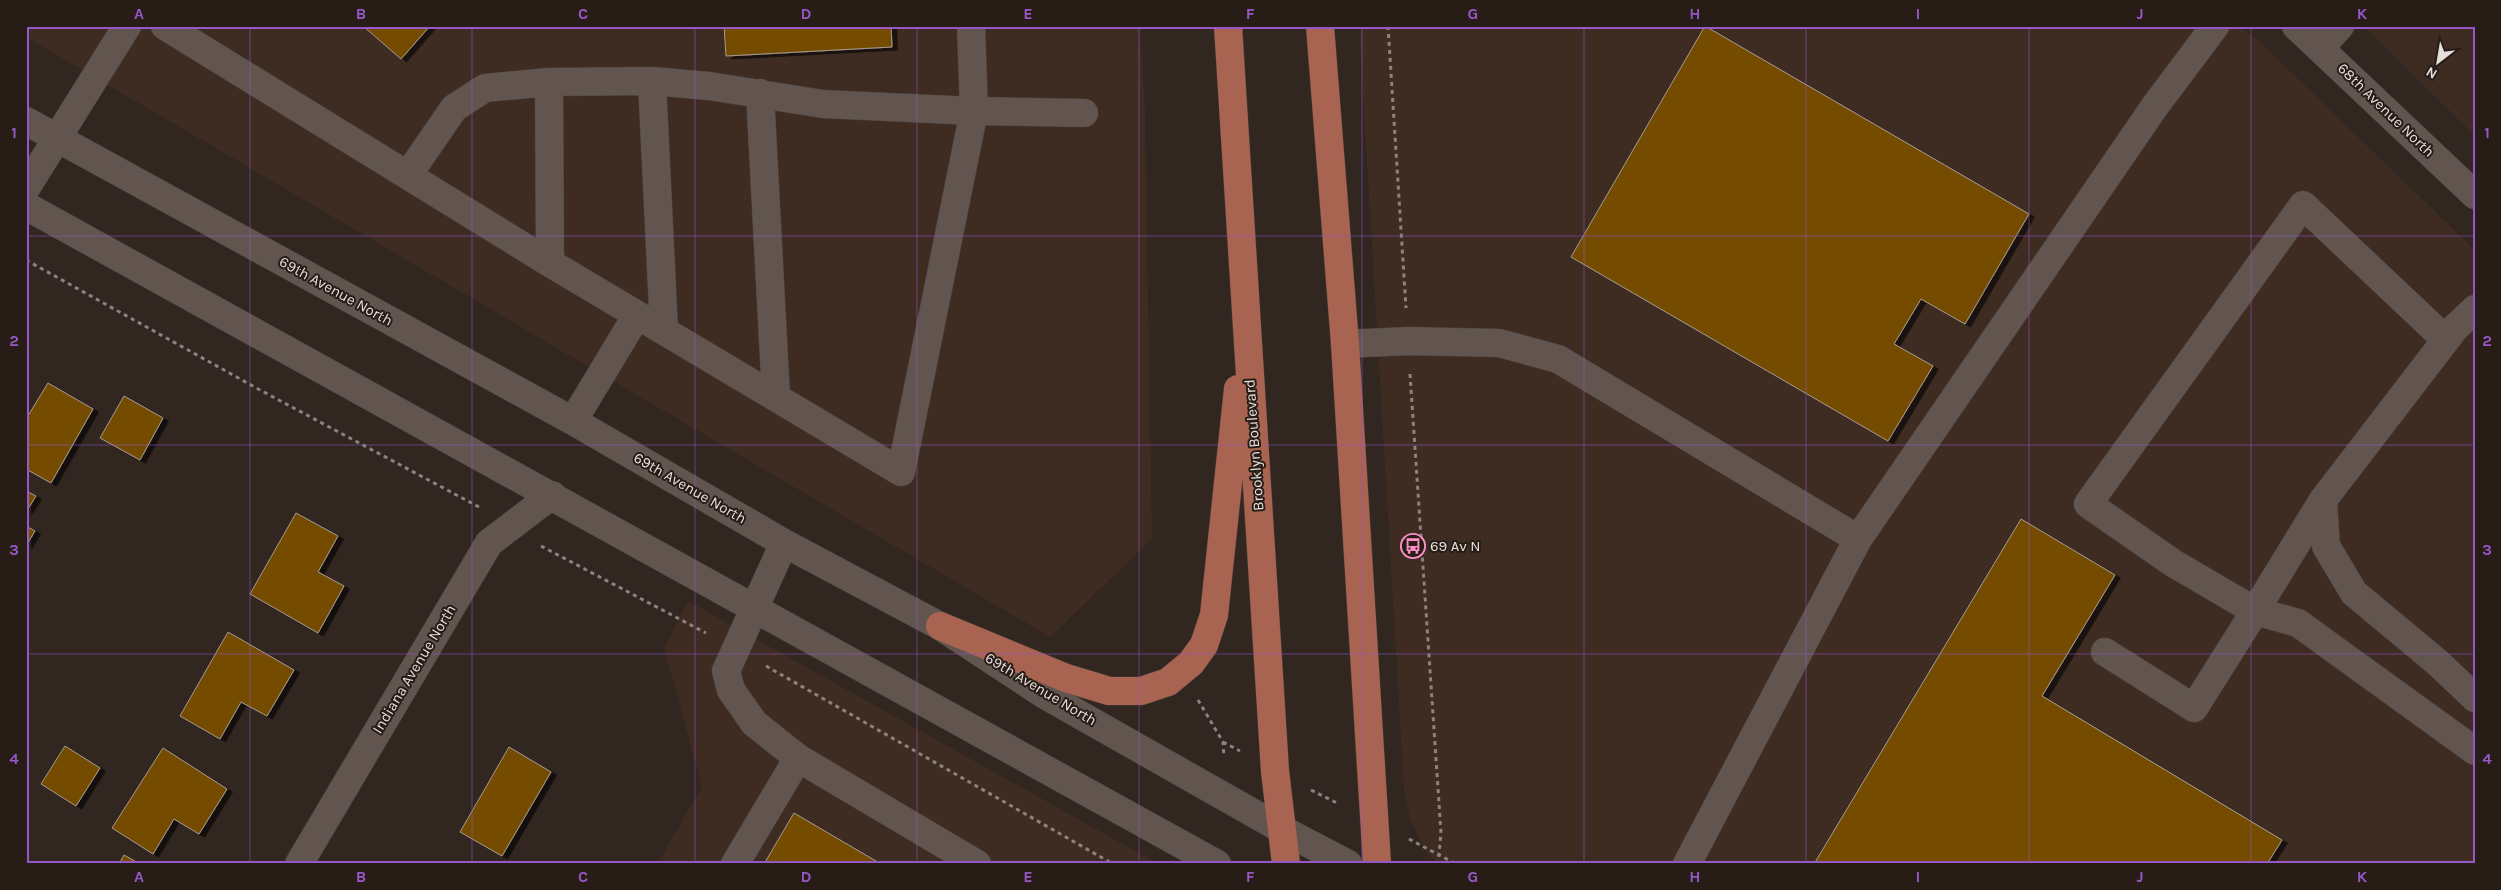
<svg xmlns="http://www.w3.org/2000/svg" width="2501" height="890" viewBox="0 0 2501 890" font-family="Karla,sans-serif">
  <defs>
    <filter id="shadow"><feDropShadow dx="5.5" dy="3" stdDeviation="0" flood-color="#0009"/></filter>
  </defs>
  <rect width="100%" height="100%" fill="#312620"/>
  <path fill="#3e2c23" d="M 26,26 L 1140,26 L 1145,109 L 1152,539 L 1050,637 L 26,37 Z
    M 1359,26 L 2241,26 L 2262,44 L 2475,250 L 2475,864 L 1438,864 L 1429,856 L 1410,820 L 1404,788 Z
    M 2363,26 L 2475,26 L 2475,136 Z
    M 688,601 L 1155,862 L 1157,864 L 657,864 L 702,787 L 664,648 Z"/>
  <path fill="#754c04" stroke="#a59b8f" filter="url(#shadow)" d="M 363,26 L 430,26 L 401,59 Z
    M 724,26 L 891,26 L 892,47 L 726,56 Z
    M 1705,26 L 2029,214 L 1965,324 L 1921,299 L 1894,344 L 1933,366 L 1888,441 L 1571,257 Z
    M 48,383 L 93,409 L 51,483 L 26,469 L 26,419 Z
    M 124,396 L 163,418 L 140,460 L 100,438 Z
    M 26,491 L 36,496 L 26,512 Z
    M 296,513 L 338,536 L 318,572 L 344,586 L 318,633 L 250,594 Z
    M 2021,519 L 2115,575 L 2042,696 L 2282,840 L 2267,864 L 1814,864 Z
    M 26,526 L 35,531 L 26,546 Z
    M 228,632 L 294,670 L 267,716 L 241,702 L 220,739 L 180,716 Z
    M 65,746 L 100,768 L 76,806 L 41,784 Z
    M 509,747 L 551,772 L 502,856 L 460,832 Z
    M 163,748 L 227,789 L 199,834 L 174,819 L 153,854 L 112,828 Z
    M 794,813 L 881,864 L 764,864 Z
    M 124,855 L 140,864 L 119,864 Z"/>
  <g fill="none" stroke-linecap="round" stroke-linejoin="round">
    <defs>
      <path id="minor" d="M 165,26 L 550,263 L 901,472 L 974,111 L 971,26
        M 2296,26 L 2475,195
        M 2320,48 L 2340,26
        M 652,81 L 664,330
        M 549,82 L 550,263
        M 760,93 L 776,397
        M 26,121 L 573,421 L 784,543 L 940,626 L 1045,695 L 1283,830 L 1348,864
        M 408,175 L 454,108 L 485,88 L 549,82 L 652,81 L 709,86 L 823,104 L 974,111 L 1084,113
        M 26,188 L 127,26
        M 26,206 L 1217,864
        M 2475,309 L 2455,328 L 2323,500 L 2255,611 L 2298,623 L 2475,751
        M 1345,344 L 1408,341 L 1499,343 L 1558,359 L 1858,539
        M 573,421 L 637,315
        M 2323,500 L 2326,546 L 2354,593 L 2437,662 L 2475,698
        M 784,543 L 726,671 L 731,690 L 754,723 L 798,758 L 977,864
        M 2105,652 L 2194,708 L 2255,611 L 2173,563 L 2088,504 L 2303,205 L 2446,340
        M 299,864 L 489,543 L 552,495
        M 735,864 L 798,758
        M 1687,864 L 1858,539 L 2155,106 L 2215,26"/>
      <path id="major" d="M 1228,26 L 1275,771 L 1286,864
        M 1320,26 L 1345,344 L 1377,864
        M 940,626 L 1066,678 L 1109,691 L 1141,691 L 1168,682 L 1191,663 L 1204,645 L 1214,615 L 1238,389"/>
    </defs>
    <use href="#minor" stroke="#4a413b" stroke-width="29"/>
    <use href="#major" stroke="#4a413b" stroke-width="29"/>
    <path stroke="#8c837e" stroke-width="3" stroke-dasharray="4 4" stroke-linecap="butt" d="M 1388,26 L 1406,308
      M 26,260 L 260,390 L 479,507
      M 1410,374 L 1441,833 L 1438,864
      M 541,546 L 706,633
      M 766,666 L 1113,864
      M 1198,700 L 1223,742 L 1224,757
      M 1223,742 L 1240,751
      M 1311,790 L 1339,804
      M 1409,839 L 1456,864"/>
    <use href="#minor" stroke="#62544e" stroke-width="28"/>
    <use href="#major" stroke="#a96351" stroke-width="28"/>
  </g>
  <path fill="none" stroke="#9658c6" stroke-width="1" stroke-opacity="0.55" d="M 250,26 L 250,864M 472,26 L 472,864M 695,26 L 695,864M 917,26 L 917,864M 1139,26 L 1139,864M 1362,26 L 1362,864M 1584,26 L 1584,864M 1806,26 L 1806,864M 2029,26 L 2029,864M 2251,26 L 2251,864M 26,236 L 2475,236M 26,445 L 2475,445M 26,654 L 2475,654"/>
  <defs>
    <symbol id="bus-ring" viewBox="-11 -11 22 22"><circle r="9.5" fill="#271c16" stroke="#fb8fc5" stroke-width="1.5"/><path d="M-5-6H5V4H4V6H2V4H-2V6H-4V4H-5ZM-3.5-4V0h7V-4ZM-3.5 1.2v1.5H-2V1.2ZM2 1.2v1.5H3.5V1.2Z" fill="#fb8fc5"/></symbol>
  </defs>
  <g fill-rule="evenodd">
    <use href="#bus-ring" x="1399" y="532" width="28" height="28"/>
  </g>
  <g text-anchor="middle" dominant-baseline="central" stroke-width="4" stroke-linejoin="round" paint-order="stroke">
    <g font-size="15" fill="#e6deda" stroke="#271c16">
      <text transform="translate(2386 110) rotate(44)">68th Avenue North</text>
      <text transform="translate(336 291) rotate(29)">69th Avenue North</text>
      <text transform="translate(1254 445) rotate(-94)">Brooklyn Boulevard</text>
      <text transform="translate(690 488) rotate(30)">69th Avenue North</text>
      <text transform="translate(414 669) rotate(-59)">Indiana Avenue North</text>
      <text transform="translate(1041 689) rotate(31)">69th Avenue North</text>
    </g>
    <g font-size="15" fill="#e6deda" stroke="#271c16" text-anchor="start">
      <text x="1430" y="546">69 Av N</text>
    </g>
  </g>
  <rect width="2501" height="890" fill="none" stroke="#271c16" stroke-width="55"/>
  <g transform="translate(2438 62) rotate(211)" stroke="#271c16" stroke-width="4" paint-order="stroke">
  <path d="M0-4L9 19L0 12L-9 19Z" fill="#e6deda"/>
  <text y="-8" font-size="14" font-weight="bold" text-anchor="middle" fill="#e6deda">N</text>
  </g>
  <rect x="28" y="28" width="2446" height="834" fill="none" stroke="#9658c6" stroke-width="2"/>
  <g font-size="16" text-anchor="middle" font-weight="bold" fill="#9658c6">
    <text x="139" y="19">A</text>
    <text x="361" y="19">B</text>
    <text x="583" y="19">C</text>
    <text x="806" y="19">D</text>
    <text x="1028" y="19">E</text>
    <text x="1250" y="19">F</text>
    <text x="1473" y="19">G</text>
    <text x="1695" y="19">H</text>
    <text x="1918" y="19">I</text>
    <text x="2140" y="19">J</text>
    <text x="2362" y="19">K</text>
    <text x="14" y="138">1</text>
    <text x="2487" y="138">1</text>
    <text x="14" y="346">2</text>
    <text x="2487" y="346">2</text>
    <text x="14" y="555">3</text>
    <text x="2487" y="555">3</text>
    <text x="14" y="764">4</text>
    <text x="2487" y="764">4</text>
    <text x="139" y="882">A</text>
    <text x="361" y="882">B</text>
    <text x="583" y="882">C</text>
    <text x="806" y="882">D</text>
    <text x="1028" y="882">E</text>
    <text x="1250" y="882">F</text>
    <text x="1473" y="882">G</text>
    <text x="1695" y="882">H</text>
    <text x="1918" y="882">I</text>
    <text x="2140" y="882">J</text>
    <text x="2362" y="882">K</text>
  </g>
</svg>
